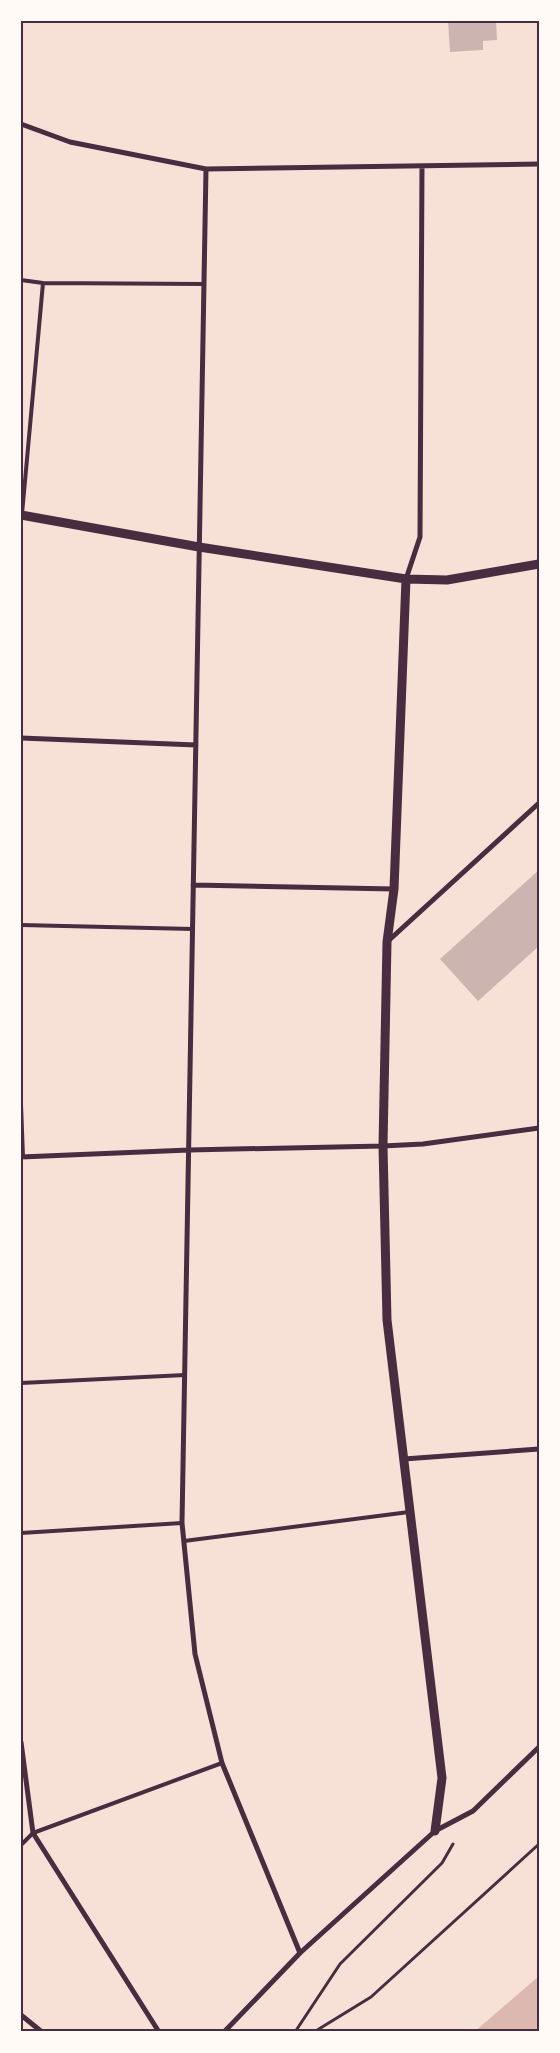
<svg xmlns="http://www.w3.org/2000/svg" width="560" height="2053" viewBox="0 0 560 2053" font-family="'Fira Sans',sans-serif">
  <rect width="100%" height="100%" fill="#f7e1d7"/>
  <path fill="#dcb8b0" d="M 539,1976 L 539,2032 L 474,2032 Z"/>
  <path fill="#ccb4b1" d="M 448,21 L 496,21 L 497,40 L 483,41 L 483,50 L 450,52 Z
    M 539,870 L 539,946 L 478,1001 L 440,959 Z"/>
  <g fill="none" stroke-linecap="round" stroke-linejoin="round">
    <path stroke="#4a2c40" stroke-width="3" d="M 295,2032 L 340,1964 L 442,1863 L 453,1844
      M 314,2032 L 371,1997 L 539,1844"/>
    <path stroke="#4a2c40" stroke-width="4" d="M 21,280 L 43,283 L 204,284
      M 22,514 L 43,283
      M 21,925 L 193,929
      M 21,1104 L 23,1157
      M 21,1383 L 185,1375
      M 21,1533 L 182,1523
      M 184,1541 L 409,1512
      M 21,1845 L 33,1833 L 222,1763"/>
    <path stroke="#4a2c40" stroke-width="5" d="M 21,124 L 70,142 L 206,169 L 539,164
      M 206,169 L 182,1523 L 195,1654 L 222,1763 L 300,1953
      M 406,579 L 420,537 L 422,166
      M 21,738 L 196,745
      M 193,885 L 394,889
      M 387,942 L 539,803
      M 21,1157 L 189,1150 L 383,1146 L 423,1144 L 539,1128
      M 404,1459 L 539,1449
      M 21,1742 L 33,1833 L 159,2032
      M 21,2015 L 42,2032
      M 224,2032 L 300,1953 L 435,1831 L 473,1811 L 539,1747"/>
    <path stroke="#4a2c40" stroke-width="9" d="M 21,515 L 199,547 L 406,579 L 447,580 L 539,564
      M 406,579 L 394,889 L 387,942 L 383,1146 L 387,1320 L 442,1778 L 435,1831"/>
  </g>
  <rect width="560" height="2053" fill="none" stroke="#fffaf5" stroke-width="45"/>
  <rect x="22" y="22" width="516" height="2008" fill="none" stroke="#4a2c40" stroke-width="2"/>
</svg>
